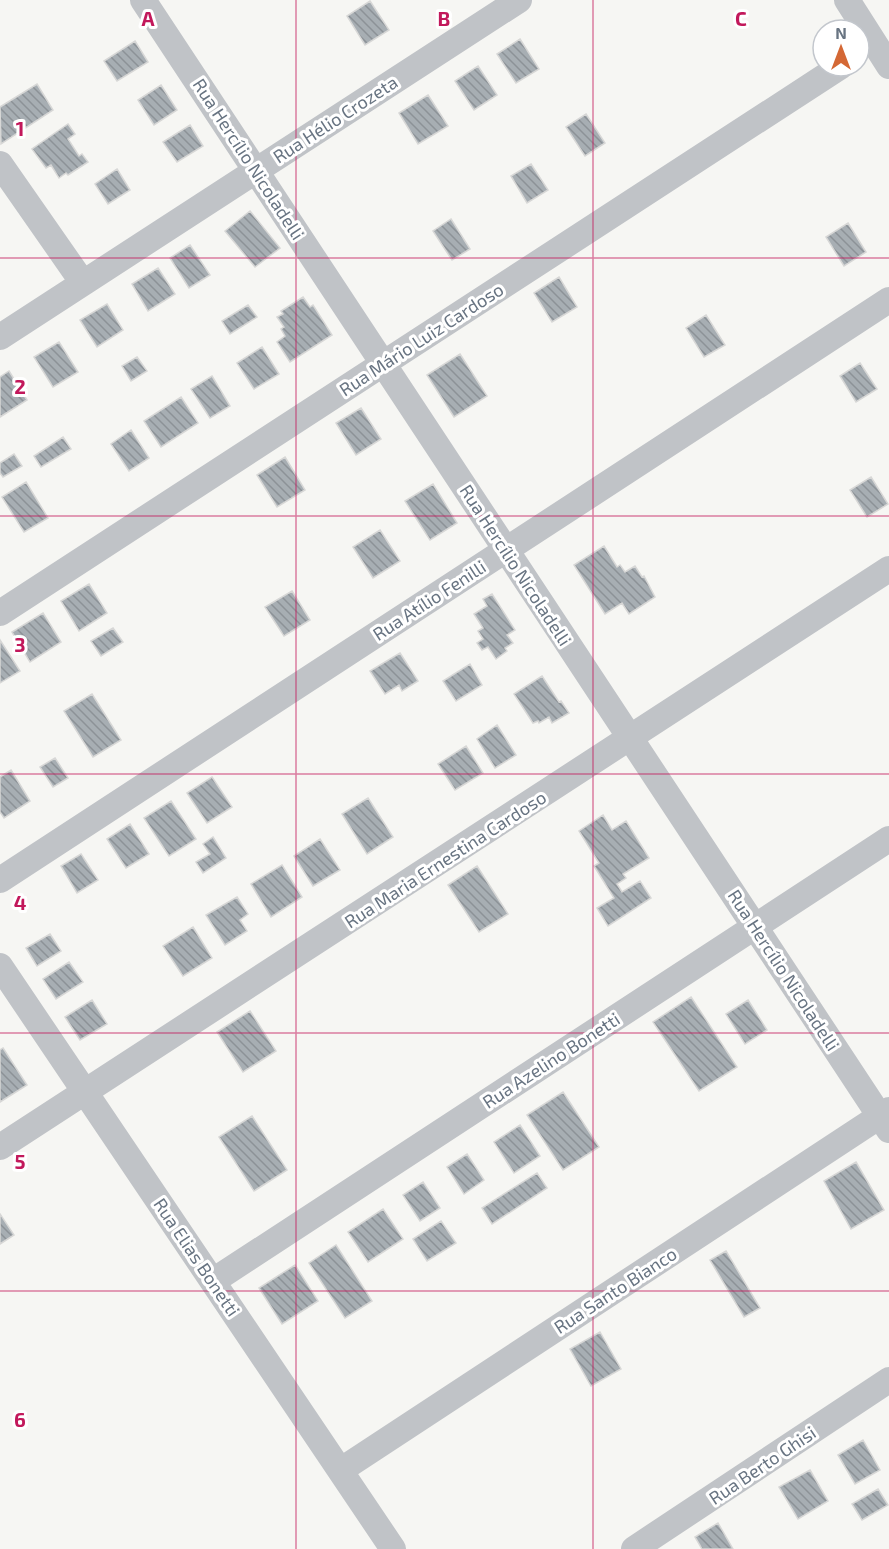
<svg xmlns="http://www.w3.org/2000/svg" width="889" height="1549" viewBox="0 0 889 1549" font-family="'Exo 2',sans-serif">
  <defs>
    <pattern id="building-back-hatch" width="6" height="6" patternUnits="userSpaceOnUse" patternTransform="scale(1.5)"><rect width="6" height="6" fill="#a7aeb3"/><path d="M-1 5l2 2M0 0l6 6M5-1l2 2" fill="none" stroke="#8c9297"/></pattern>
  </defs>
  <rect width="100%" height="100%" fill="#f6f6f3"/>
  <path fill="url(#building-back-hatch)" stroke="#d7d7d6" stroke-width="1.5" d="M 370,1 L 389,30 L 365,45 L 347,16 Z
    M 520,39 L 539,69 L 516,83 L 497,54 Z
    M 135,41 L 148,62 L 117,81 L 104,61 Z
    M 478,66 L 497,95 L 474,110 L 455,81 Z
    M 37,84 L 53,110 L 1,144 L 0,107 Z
    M 161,85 L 177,110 L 154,125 L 138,100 Z
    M 428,95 L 448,126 L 418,144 L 399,113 Z
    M 586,114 L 605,143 L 585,156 L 566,127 Z
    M 68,124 L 75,134 L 68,139 L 79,156 L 82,154 L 88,162 L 68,175 L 66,173 L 59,178 L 51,165 L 46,168 L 32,149 Z
    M 190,125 L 203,146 L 177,162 L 163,142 Z
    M 531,164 L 548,190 L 527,203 L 511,176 Z
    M 117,169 L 130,190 L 108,204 L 95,184 Z
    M 250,211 L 280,248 L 255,267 L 225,231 Z
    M 451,219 L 470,249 L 452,260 L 433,231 Z
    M 848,223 L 866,252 L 844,266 L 826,237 Z
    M 190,245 L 210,275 L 189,288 L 170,258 Z
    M 158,268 L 175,294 L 148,311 L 132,284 Z
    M 559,277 L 577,307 L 552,322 L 534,293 Z
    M 303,297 L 310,307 L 313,305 L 332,335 L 290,362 L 277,342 L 285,336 L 281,329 L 284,327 L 277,317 L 283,314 L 281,311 Z
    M 107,304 L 123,330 L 97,347 L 80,320 Z
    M 248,305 L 257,317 L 230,334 L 222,321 Z
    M 706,315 L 725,345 L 704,357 L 686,328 Z
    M 59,342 L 78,372 L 53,387 L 34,357 Z
    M 262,347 L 279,374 L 254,389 L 237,363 Z
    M 460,354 L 487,396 L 454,417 L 427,375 Z
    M 137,357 L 147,371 L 131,381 L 122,366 Z
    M 860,363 L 877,389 L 856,402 L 840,376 Z
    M 9,371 L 27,400 L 0,417 L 0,377 Z
    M 212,376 L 230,406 L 210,418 L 191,389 Z
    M 181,397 L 198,423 L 161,447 L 144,421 Z
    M 361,408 L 381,439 L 356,455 L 336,423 Z
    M 131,430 L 149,458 L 129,471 L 111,444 Z
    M 63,437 L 71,449 L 41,467 L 34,456 Z
    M 14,454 L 22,466 L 3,477 L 0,473 L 0,463 Z
    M 285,457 L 305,490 L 277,507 L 257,475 Z
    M 871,477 L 888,504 L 867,517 L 850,490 Z
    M 26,482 L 48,518 L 24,532 L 2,497 Z
    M 433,484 L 457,523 L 430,540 L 405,501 Z
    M 380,530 L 400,561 L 373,578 L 353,547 Z
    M 604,546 L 617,567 L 620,565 L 625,572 L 635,566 L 642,577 L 644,576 L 655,597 L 629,614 L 622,603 L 605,614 L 574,565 Z
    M 89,584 L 107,613 L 79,631 L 61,601 Z
    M 292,591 L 310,620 L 284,636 L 265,607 Z
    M 492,594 L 515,630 L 507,635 L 513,643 L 505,648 L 507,651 L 496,659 L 488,647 L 482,650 L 477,643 L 483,639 L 478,631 L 483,628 L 474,614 L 487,606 L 483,599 Z
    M 43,613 L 61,642 L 30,662 L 12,632 Z
    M 113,628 L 123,642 L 101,656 L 91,641 Z
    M 0,640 L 20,671 L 0,683 Z
    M 400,653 L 418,681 L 402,691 L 399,685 L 385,694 L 370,671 Z
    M 470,664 L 482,685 L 456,701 L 443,681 Z
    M 542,676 L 559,702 L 561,701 L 569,713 L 552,723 L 549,717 L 539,723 L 538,721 L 533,723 L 514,694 Z
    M 92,694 L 121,740 L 93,757 L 64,711 Z
    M 497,725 L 516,755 L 495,768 L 477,739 Z
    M 466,746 L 483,773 L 455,790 L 438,764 Z
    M 55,758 L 68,778 L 53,787 L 40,767 Z
    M 11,770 L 30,801 L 4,818 L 0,812 L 0,777 Z
    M 212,777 L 232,807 L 207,823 L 187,793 Z
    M 368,798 L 393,837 L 367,854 L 342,814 Z
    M 171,801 L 196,839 L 169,856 L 144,818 Z
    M 603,815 L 612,830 L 626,821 L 649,858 L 623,874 L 626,878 L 617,884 L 622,892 L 640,881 L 651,898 L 608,926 L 597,908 L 614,898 L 594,866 L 599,863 L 579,831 Z
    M 130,824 L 149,854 L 126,868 L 107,839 Z
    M 213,837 L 226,858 L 203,873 L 196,862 L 210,854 L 203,844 Z
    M 320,839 L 340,870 L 313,886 L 294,856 Z
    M 81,854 L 98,880 L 77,893 L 61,866 Z
    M 282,865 L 302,897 L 271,917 L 251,884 Z
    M 477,866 L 508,914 L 479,932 L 448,885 Z
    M 237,897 L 248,914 L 240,920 L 247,931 L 225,945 L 206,915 Z
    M 193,927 L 212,958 L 183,976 L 163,946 Z
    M 50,934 L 61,951 L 37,966 L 26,948 Z
    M 69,962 L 83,982 L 56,999 L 43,979 Z
    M 691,997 L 737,1067 L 699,1091 L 653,1022 Z
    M 92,1000 L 107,1024 L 80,1040 L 65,1017 Z
    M 748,1000 L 767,1030 L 745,1044 L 726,1014 Z
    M 250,1011 L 276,1051 L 243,1072 L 217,1032 Z
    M 3,1048 L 27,1085 L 0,1102 L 0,1050 Z
    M 563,1092 L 599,1147 L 563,1170 L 527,1115 Z
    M 252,1116 L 287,1170 L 254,1191 L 219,1137 Z
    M 520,1125 L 540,1156 L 514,1173 L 494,1142 Z
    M 467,1154 L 484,1180 L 464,1194 L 447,1167 Z
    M 856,1162 L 884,1210 L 851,1229 L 824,1181 Z
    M 537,1173 L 547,1188 L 492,1224 L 482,1208 Z
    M 423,1182 L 440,1208 L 420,1221 L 403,1195 Z
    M 383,1209 L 403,1239 L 368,1262 L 348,1232 Z
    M 0,1214 L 14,1235 L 0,1244 Z
    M 441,1221 L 456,1243 L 427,1261 L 413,1239 Z
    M 336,1245 L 372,1301 L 345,1318 L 309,1263 Z
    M 726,1251 L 760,1308 L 744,1317 L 710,1260 Z
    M 295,1265 L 318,1301 L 282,1324 L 259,1288 Z
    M 600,1332 L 621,1369 L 591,1386 L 570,1349 Z
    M 863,1440 L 880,1470 L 855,1484 L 838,1455 Z
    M 810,1470 L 828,1501 L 798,1519 L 779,1487 Z
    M 878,1489 L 888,1505 L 862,1520 L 852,1504 Z
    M 718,1523 L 733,1549 L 702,1549 L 695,1537 Z"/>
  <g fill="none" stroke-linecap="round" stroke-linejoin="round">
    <path stroke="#c0c3c7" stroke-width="26" d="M 143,0 L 889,1130
      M 847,0 L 889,66
      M 0,164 L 83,283
      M 0,337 L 519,0
      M 0,613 L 841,66
      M 0,880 L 889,300
      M 0,966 L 393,1549
      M 0,1147 L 889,569
      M 213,1281 L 889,839
      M 341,1470 L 889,1110
      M 634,1549 L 889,1380"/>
  </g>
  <path fill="none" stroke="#c2185b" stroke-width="1.5" stroke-opacity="0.55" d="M 296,0 L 296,1549M 593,0 L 593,1549M 0,258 L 889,258M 0,516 L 889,516M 0,774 L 889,774M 0,1033 L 889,1033M 0,1291 L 889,1291"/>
  <g text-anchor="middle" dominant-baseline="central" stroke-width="6" stroke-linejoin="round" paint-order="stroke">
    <g font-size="18" fill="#687482" stroke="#fff">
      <text transform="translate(335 119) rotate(-33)">Rua Hélio Crozeta</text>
      <text transform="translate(249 159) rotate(57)">Rua Hercílio Nicoladelli</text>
      <text transform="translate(421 339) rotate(-33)">Rua Mário Luiz Cardoso</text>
      <text transform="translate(516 565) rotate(57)">Rua Hercílio Nicoladelli</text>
      <text transform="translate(429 600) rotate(-33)">Rua Atílio Fenilli</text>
      <text transform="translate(445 859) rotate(-33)">Rua Maria Ernestina Cardoso</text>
      <text transform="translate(784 970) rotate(57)">Rua Hercílio Nicoladelli</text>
      <text transform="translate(551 1060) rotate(-33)">Rua Azelino Bonetti</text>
      <text transform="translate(197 1257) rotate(56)">Rua Elias Bonetti</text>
      <text transform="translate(615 1290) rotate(-33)">Rua Santo Bianco</text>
      <text transform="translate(762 1465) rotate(-34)">Rua Berto Ghisi</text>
    </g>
  </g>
  <g font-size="20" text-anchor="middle" font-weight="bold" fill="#c2185b" stroke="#fff" stroke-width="6" stroke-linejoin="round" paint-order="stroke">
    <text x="148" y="26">A</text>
    <text x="444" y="26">B</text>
    <text x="741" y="26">C</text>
    <text x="20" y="136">1</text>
    <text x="20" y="394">2</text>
    <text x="20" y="652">3</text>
    <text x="20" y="910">4</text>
    <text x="20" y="1169">5</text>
    <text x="20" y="1427">6</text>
  </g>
  <g transform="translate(841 48)"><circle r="28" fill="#ffffff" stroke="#c3c7cd" stroke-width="1.5"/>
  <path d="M0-4.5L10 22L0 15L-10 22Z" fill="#d46835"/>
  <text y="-9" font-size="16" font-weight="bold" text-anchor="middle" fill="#687482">N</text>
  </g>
</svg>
